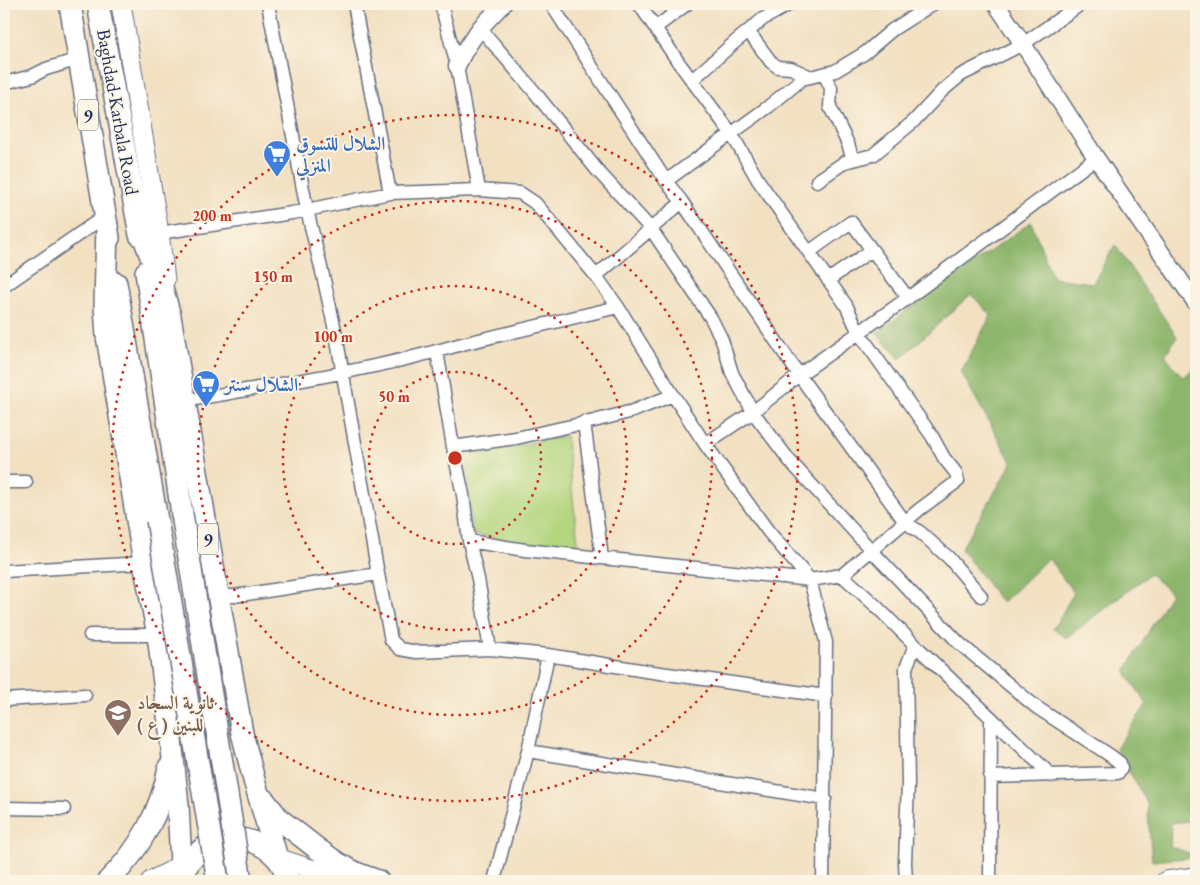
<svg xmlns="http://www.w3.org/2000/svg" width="1200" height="885" viewBox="0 0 1200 885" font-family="'EB Garamond',Amiri,serif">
  <rect width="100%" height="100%" fill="#fcf5e5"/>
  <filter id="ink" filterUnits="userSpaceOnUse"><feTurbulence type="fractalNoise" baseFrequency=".02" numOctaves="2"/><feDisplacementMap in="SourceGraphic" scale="10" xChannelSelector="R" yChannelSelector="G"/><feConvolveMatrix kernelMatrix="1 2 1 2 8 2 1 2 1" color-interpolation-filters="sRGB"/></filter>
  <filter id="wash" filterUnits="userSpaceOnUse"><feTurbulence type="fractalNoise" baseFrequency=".0096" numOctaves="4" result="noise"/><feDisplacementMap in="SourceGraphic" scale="20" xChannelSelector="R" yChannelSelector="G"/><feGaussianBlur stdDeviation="1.12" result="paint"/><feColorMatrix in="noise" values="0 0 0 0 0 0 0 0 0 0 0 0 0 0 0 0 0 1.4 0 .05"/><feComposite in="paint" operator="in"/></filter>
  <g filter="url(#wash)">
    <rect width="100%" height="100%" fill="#f2e0c1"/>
    <path fill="#b2d57d" stroke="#66826e" d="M 566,436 L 579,552 L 472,534 L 467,456 Z"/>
    <path fill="#8db66c" stroke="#547265" d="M 1031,222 L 1053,278 L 1093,283 L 1115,245 L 1177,337 L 1165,355 L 1183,378 L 1196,366 L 1196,826 L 1191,821 L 1171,823 L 1170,846 L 1196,856 L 1196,857 L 1152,861 L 1147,803 L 1116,748 L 1147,704 L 1125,672 L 1171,593 L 1150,574 L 1066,638 L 1053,629 L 1074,593 L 1048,558 L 1002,603 L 961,549 L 1012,463 L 961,372 L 991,315 L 971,294 L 900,359 L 876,333 Z"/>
  </g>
  <g filter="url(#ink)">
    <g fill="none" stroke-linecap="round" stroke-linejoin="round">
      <defs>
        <path id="minor" d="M 268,4 L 307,210 L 324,280 L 336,335 L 378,574 L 391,640 L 400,649 L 417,652 L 490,649 L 548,655 L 646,671 L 826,696
          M 354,4 L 390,193
          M 441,4 L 457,66 L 479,190 L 520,193 L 535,203 L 553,224 L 596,276 L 618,307 L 673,395 L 705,444 L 768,531 L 810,580 L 826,642 L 823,881
          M 551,4 L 666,181 L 682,202 L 799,375 L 905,522 L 921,533 L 949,558 L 981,596
          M 480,28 L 533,90 L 597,170 L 651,229 L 711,318 L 722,340 L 732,373 L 753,412 L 789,460 L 871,550 L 959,643 L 1036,707 L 1111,756 L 1120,763 L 1121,768 L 1118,773 L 990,777
          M 655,28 L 687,4
          M 748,31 L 771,62 L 778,67 L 791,68 L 811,77
          M 824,74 L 831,88 L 830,107 L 848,144 L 853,160
          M 692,80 L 735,42 L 763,19 L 790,4
          M 4,83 L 32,76 L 46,69 L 79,59
          M 666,181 L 768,107 L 802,79 L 835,71 L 865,53 L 892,30 L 933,4
          M 817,181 L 845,162 L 873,155 L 913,122 L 942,91 L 961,75 L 1023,44 L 1081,4
          M 159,233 L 292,213 L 390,193 L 479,190
          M 809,252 L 851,222 L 908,298
          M 596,276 L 682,202
          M 828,280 L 872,250
          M 4,286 L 105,216
          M 437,351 L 453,447 L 463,495 L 469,541 L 478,579 L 490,649
          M 184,401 C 277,384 371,371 462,344 L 618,307
          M 584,422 L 602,558
          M 705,444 L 753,412 L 799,375 L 908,298 L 1096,158
          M 453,447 L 516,438 L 594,421 L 633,411 L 673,395
          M 4,482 L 26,482
          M 469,541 L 525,550 L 810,580 L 842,575 L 920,509 L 958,481 L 956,473 L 944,458 L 932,436 L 859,333 L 846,305 L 758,180 L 731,133 L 679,63 L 639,4
          M 4,571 L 144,563
          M 842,575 L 876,606 L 915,645 L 1052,776
          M 218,596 L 234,596 L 378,574
          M 90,635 L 158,635
          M 4,700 L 85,695
          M 528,751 L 825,799
          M 4,808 L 64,809
          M 494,881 L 528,751 L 548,655
          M 906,881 L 905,863 L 908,783 L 906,668 L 915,645
          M 990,881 L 991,718"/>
        <path id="tertiary" d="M 996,4 L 1023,44 L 1096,158 L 1196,303
          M 457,66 L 465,50 L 480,28 L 503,4"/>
        <path id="secondary" d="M 121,4 L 159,233 L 165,280
          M 277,858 L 314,870 L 359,878
          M 151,881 L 169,872 L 190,857
          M 1166,881 L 1196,877"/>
        <path id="trunk" d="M 70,4 L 109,238
          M 98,4 L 140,235
          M 138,221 L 161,284 L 170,316 L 242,733 L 254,780 L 277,858
          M 107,225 L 105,306 L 107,336 L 144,563 L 158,635 L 171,739 L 178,805 L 181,864 L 180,881
          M 146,272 L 182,514
          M 116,283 L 157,520
          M 264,800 L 279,819 L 319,850 L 339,864 L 356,873 L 378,881
          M 182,879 C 184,871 187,864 193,858 C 214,832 254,833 276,857 C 283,864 286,872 288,881
          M 108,881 C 139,851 162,810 169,767"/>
      </defs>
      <use href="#minor" stroke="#666d81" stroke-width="15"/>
      <use href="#tertiary" stroke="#666d81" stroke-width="19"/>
      <use href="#secondary" stroke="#666d81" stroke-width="21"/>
      <use href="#trunk" stroke="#666d81" stroke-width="24"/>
      <use href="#minor" stroke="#fff" stroke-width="12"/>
      <use href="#tertiary" stroke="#fff" stroke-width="16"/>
      <use href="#secondary" stroke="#fff" stroke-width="19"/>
      <use href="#trunk" stroke="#fff" stroke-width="21"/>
      <defs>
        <path id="trunk-bridge" d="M 182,514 L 241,881
          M 157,520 L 218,881"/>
      </defs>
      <use href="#trunk-bridge" stroke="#666d81" stroke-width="24" stroke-linecap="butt"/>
      <use href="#trunk-bridge" stroke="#fff" stroke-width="21"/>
    </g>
  </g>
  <g fill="none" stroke="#c8321e" stroke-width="2.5" stroke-dasharray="2.5 5">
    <circle cx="455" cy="458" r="86"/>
    <circle cx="455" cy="458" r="172"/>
    <circle cx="455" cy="458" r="257"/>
    <circle cx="455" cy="458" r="343"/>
  </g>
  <defs>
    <symbol id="supermarket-pin" viewBox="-11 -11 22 30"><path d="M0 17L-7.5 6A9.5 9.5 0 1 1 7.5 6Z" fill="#3f7fe0" stroke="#fcf5e5"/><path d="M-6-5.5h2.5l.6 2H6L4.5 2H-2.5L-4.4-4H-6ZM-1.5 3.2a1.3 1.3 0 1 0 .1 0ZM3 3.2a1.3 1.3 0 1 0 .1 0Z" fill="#fff"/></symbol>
    <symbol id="school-pin" viewBox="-11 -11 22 30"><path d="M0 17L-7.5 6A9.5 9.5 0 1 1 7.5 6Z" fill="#8d6e63" stroke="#fcf5e5"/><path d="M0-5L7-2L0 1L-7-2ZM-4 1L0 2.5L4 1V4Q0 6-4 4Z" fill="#fff"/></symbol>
  </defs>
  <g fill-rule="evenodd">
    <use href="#supermarket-pin" x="261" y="138" width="32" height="43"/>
    <use href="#supermarket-pin" x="190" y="368" width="32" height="43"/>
    <use href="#school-pin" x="102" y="697" width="32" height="43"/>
  </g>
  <g text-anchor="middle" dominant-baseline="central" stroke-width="4" stroke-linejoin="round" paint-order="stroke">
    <g fill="#fcf5e5" stroke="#5e6a86" stroke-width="1">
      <rect x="78" y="99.5" width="20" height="31" rx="4"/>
      <rect x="198" y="523.5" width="20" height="31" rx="4"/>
    </g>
    <g font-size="18" font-weight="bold" fill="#1b2f5e">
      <text x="88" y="115">9</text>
      <text x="208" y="539">9</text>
    </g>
    <g font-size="19" fill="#1b2f5e" stroke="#fcf5e5">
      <text transform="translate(118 112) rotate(80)">Baghdad-Karbala Road</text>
    </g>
    <g font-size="19" font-weight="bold" fill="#366cbe" stroke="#fcf5e5" text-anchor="start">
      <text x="296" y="143">الشلال للتسوق<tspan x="296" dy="22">المنزلي</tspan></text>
      <text x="225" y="384">الشلال سنتر</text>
    </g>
    <g font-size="19" font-weight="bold" fill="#785e54" stroke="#fcf5e5" text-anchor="start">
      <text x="137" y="702">ثانوية السجاد<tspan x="137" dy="22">( ع ) للبنين</tspan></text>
    </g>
  </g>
  <circle cx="455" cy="458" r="8" fill="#c8321e" stroke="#fcf5e5" stroke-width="2.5"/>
  <g font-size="15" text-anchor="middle" font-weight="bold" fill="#c8321e" stroke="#fcf5e5" stroke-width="4" stroke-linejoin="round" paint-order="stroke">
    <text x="212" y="221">200 m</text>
    <text x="273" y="282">150 m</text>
    <text x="333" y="342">100 m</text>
    <text x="394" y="402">50 m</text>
  </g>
  <rect width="1200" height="885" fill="none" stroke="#fcf5e5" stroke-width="20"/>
</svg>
